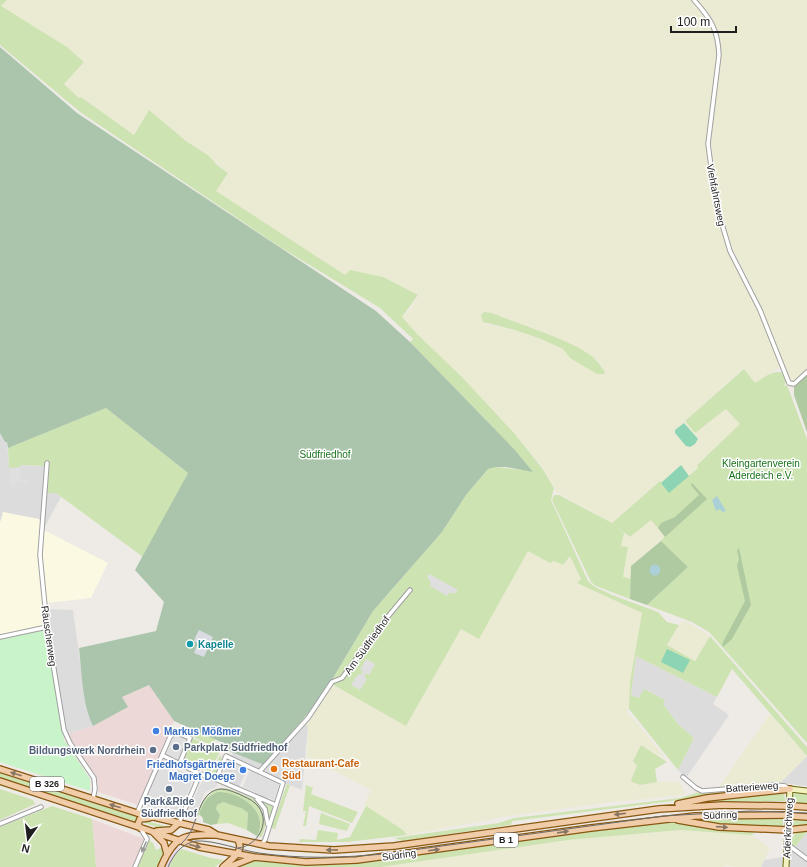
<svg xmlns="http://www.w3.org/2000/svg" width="807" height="867" viewBox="0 0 807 867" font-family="Arial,sans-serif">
  <rect width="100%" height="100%" fill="#eeebe6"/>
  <path fill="#dddcdc" d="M 0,433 L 5,442 L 7,441 L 9,467 L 20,465 L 45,466 L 44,493 L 56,493 L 61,497 L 43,530 L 3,512 L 0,523 Z
    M 45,609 L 73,610 L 85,697 L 93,726 L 68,734 L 65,732 Z
    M 636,656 L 717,697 L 713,704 L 729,715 L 686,778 L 678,770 L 694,738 L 678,724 L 663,704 L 665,700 L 644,689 L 639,699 L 631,695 Z
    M 303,721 L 308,726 L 302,790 L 248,768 L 239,787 L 221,778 L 233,752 L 264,765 Z
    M 807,756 L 807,786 L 780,783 Z
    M 807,832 L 807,867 L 761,867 L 764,860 L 788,856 Z"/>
  <path fill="#edd8d8" d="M 149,685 L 174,721 L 138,805 L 98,792 L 98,784 L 95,775 L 72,743 L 68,734 L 93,726 L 128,707 L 122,697 Z
    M 92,819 L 144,839 L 133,867 L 96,867 Z"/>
  <path fill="#e7d9e5" d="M 176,846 L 181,849 L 175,855 L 169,867 L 164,867 L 169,855 Z"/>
  <path fill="#fbf9e2" d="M 3,512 L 39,519 L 44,530 L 108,563 L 91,598 L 47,603 L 43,607 L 45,622 L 43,626 L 0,635 L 0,523 Z"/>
  <path fill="#ebebd4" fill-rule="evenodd" d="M 7,0 L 692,0 L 709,20 L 716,36 L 718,55 L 708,121 L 707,144 L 720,226 L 728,249 L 773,341 L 782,366 L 755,383 L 743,369 L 685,421 L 695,433 L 726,409 L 740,424 L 697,464 L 699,468 L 669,493 L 659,481 L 612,523 L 556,492 L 543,468 L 514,433 L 461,376 L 417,334 L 402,317 L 410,310 L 418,296 L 383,277 L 345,275 L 215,191 L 228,172 L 148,111 L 134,135 L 81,97 L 79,98 L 64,84 L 84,62 L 67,47 L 0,6 ZM 484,312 L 492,313 L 547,335 L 586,352 L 597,360 L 605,372 L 597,374 L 568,356 L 563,349 L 541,339 L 515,330 L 486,324 Z
    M 698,0 L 807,0 L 807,371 L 793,382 L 789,381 L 774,339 L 753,290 L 732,248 L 719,206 L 711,140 L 721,44 L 715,23 Z
    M 651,519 L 665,537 L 631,566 L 631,579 L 623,577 L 628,548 L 621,546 L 624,533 L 630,537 Z
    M 528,551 L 550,563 L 554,561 L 563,565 L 570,556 L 581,579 L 578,583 L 642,613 L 630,681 L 629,709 L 626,712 L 633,718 L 666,759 L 641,746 L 637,766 L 631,779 L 640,785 L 657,782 L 679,782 L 684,791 L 684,795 L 604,803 L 509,816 L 407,835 L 403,830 L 364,805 L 371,790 L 307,757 L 308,727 L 303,721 L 330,683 L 406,726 L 461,629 L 479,638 Z
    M 682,621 L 689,623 L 710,636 L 695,661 L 667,645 Z
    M 770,714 L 807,756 L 780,783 L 718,788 Z
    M 680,830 L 745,834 L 752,835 L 770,848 L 761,867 L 736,867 L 725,865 L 724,867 L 381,867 L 568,840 Z"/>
  <path fill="#cee3b2" d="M 0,0 L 7,0 L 1,6 L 67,47 L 84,62 L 64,84 L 79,98 L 81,97 L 134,135 L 149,110 L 186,141 L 209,156 L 216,164 L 228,173 L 216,191 L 345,275 L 350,270 L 355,271 L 383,277 L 418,295 L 402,317 L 417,334 L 461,376 L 514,433 L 542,468 L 554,488 L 551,500 L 588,581 L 595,587 L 612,595 L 658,612 L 667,622 L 679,625 L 667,645 L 695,661 L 710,636 L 807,747 L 807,756 L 732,669 L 717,697 L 636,656 L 631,695 L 639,698 L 644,689 L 665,700 L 663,704 L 678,724 L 694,738 L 678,770 L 629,709 L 630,681 L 642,613 L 577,583 L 581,579 L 570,556 L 563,565 L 554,561 L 550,563 L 528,551 L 479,639 L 461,629 L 406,726 L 330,683 L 373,611 L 442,532 L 466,495 L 488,469 L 496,467 L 532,471 L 515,450 L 410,342 L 413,339 L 380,308 L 277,245 L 80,112 L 0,45 Z
    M 484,312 L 492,313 C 515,323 581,343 596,360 C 599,363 602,368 605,372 L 604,374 L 597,374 L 570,358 L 563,349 L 541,339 L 515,330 L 483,322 L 481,315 Z
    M 744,369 L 755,383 C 765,377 780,364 787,379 L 784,386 L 787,385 L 807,439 L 807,743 L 709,632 L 692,622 L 647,605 L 688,567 L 661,541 L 665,536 L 651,520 L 630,537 L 612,523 L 624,533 L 621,546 L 628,547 L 623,577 L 631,579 L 630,599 L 596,586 L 591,582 L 552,500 L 554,495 L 559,495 L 612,523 L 660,481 L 670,492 L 698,468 L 697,465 L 740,424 L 726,409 L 695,433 L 685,421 Z
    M 106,408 L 188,473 L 143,557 L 56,493 L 46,493 L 48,466 L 21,465 L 20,467 L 9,468 L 8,448 Z
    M 197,728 L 216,738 L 212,746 L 193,737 Z
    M 192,738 L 220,751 L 210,773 L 182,761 Z
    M 641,745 L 667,762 L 655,769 L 657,782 L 640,785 L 632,782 L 631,780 L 637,766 L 633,761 Z
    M 220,755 L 222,760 L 217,774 L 212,775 L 211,775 Z
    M 0,772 L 128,813 L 139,817 L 136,822 L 0,778 Z
    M 287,784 L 290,785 L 275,829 L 271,828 Z
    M 0,785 L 68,807 L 0,786 Z
    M 306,785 L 313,788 L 311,794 L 358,812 L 352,823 L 309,806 L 306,826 L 303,826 L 306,811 L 303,811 Z
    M 768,786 L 783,787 L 513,821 L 510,825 L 402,841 L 394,838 L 499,823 L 514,818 L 680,798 L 699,792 Z
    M 222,788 L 230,789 L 254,799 L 259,804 L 266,823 L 262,837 L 257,836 C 272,808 233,788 210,795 L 197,819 L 196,819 C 201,805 205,790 222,788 Z
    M 0,789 L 33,800 L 35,804 L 0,820 Z
    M 784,792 L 785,801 L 696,802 L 704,800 Z
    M 795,793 L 807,794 L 807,805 L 792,804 L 792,796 Z
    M 223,802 L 243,809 L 248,813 L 247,830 L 228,823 L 217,824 L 220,815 L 216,809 L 217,805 Z
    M 264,803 L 271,805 L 274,809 L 270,820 Z
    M 52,806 L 92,819 L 96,867 L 0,867 L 0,827 Z
    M 366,806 L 403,830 L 407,835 L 347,842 L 299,842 L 300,839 L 316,840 L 318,830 L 338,833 L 337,840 L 350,837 Z
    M 141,809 L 179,819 L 166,817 Z
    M 321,813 L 350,824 L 347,831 L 319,824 Z
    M 750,817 L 783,819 L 783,831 L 755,831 L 752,835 L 680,830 L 568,840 L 381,867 L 236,867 L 251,860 L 257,859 L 323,864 L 354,863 L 670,820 Z
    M 143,820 L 169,827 L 174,827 L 161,829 L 142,822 Z
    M 794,820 L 807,820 L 807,832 L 794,848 L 791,845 L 789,841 L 798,831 L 793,826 Z
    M 149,840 L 153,843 L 156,850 L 163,847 L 163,857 L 158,867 L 137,867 Z
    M 181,849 L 211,858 L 224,860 L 215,867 L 169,867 L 175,855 Z"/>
  <path fill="#afc9a0" d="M 807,374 L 807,432 L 794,395 L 794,386 Z
    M 692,483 L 707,499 L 665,537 L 658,528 L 661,523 L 675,517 L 699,495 L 691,485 Z
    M 661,541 L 688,567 L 647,605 L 630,599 L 631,566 Z
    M 739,548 L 751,605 L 732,639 L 723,647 L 722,644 L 745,601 L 737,566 L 739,559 L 737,550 Z
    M 218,792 C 240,792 270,811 257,836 L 247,830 L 248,813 L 243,809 L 223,802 L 217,805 L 216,809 L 220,815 L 217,824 L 211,825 L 203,822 L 203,818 L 199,814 C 204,803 206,796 218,792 Z"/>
  <path fill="#aac5ac" d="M 0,47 L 77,113 L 376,311 L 410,342 L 515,450 L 533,472 L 506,467 L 496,467 L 488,469 L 466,495 L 442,532 L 373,611 L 321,698 L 264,765 L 224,749 L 220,745 L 221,742 L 174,721 L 149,685 L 122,697 L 128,707 L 93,726 C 82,703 82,673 79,648 L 156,631 L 164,602 L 135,570 L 188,473 L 106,408 L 8,448 L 7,442 L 5,442 L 0,433 Z"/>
  <path fill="#c9f3c9" d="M 43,629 L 45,630 L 64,740 L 90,779 L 90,791 L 0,762 L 0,637 Z"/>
  <path fill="#8dd4b4" d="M 684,423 L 698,439 L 695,444 L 690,447 L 686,446 L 675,433 L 675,430 Z
    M 681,465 L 689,476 L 669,493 L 661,483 Z
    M 667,649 L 690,660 L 683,673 L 661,662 Z"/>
  <path fill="#dfdfdf" d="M 21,468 L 20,479 L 27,479 L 27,484 L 16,481 L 15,487 L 10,487 L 10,469 Z
    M 429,574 L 458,590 L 456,593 L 449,593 L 447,596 L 430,586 L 431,583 L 427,576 Z
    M 366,659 L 375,664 L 369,675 L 366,673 L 364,677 L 367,679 L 360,690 L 351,685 L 358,674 L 361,675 L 363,671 L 360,670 Z
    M 178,736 L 187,740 L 179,760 L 166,754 L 173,738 Z
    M 165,760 L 173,763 L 175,768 L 190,775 L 193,780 L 178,816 L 143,804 L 160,762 Z
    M 250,770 L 258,773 L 261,776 L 279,785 L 274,800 L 267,797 L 265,799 L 261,797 L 261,795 L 243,787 Z
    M 204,777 L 218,783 L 216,787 L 205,792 L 193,819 L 185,817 Z"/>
  <path fill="#dbdbe4" d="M 199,630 L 213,637 L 204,657 L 194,653 L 198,643 L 194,641 L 195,638 Z"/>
  <path fill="#acd0d7" d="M 717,496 L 726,511 L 722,512 L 720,509 L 716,511 L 712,500 Z
    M649.5 570a5.5 5.5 0 1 1 11 0a5.5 5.5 0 1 1-11 0Z"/>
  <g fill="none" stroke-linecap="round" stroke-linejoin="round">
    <defs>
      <path id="street" d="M 694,0 C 710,18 718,29 719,55 L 708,144 L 716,204 L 730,251 L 760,310 L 789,383 L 794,384 L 807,372
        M 47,463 L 40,555 L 47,627 L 64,730 L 70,743 L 94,778 L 95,789 L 93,799
        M 0,637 L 47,627
        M 162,755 L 200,774 L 213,778 L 276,805
        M 260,771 L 308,718 L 332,682 L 342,678 L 385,620 L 410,590
        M 683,777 L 696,788 L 702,791 L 775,785 L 785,786 L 789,789
        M 216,779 L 226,756 L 283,783 L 265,840 L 261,845
        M 257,799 L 265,809 L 268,825
        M 137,813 L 170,737 L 175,732 L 190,738 L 179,765
        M 179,823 L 200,774
        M 0,824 L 41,807
        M 787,844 L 807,859
        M 135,867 L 147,839 L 141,829"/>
      <path id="secondary" d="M 786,867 L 790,789 L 807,791"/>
      <path id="primary" d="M 0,769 L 137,813 L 209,830 L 217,835 L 269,846 L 334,850 L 394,846 L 659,809 L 723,805 L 786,806
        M 0,781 L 199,847 L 254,857 L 306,862 L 357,860 L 591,828 L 695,816 L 786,815
        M 678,804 L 707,798 L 790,789
        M 793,806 L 807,807
        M 792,816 L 807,817
        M 678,820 L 719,827 L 788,830 L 807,828
        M 140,828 L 138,824 L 140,819 L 149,818
        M 157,831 L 171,830 L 179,823
        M 153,832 L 164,843 L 167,854
        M 161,867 C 174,836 184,834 216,835
        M 223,867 C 231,859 245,852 238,840
        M 229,867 L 252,858"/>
    </defs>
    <use href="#street" stroke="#a0a0a0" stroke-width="5.5"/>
    <use href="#secondary" stroke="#676a12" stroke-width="7"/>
    <use href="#primary" stroke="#885811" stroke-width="8"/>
    <use href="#street" stroke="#fff" stroke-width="3.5"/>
    <use href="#secondary" stroke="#f2f1c0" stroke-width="5"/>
    <use href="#primary" stroke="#f1cca9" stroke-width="5.5"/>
    <path stroke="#6d6d6d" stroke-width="1" d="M 180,845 C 184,841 188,837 191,831 C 198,817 201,790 221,789 C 228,789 233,792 239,794 C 244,797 251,799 255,803 C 273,819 259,846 238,848
      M 168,867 C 174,854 181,844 196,841 C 215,840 239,850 259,853 C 300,859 341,858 383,854 L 663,816 L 750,811 L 807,813"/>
    <defs>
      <path id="primary-bridge" d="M 786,806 L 793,806
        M 786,815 L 792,816"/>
    </defs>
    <use href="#primary-bridge" stroke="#885811" stroke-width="8" stroke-linecap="butt"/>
    <use href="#primary-bridge" stroke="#f1cca9" stroke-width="5.5"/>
  </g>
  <defs><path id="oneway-solid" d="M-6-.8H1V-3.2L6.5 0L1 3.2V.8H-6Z"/></defs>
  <g fill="#887664">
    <use href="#oneway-solid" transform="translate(16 774) rotate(-162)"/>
    <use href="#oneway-solid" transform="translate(115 806) rotate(-163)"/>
    <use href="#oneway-solid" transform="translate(620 814) rotate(173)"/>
    <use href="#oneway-solid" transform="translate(722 827) rotate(4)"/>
    <use href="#oneway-solid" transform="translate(563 832) rotate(-8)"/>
    <use href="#oneway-solid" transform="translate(195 846) rotate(15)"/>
    <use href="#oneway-solid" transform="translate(332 850) rotate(179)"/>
    <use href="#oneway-solid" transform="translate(434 850) rotate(-7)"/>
  </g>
  <use fill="#9a9a9a" href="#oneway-solid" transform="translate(144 847) rotate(113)"/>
  <circle fill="#0f9aa8" stroke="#fff" stroke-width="1.5" cx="190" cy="644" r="4"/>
  <g fill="#3f7fe0" stroke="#fff" stroke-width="1.5">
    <circle cx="156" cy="731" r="4"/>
    <circle cx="243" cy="770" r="4"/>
  </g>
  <g fill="#5c6f8a" stroke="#fff" stroke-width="1.5">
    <circle cx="176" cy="747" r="4"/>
    <circle cx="153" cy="750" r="4"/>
    <circle cx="169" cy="789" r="4"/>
  </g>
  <circle fill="#e8710a" stroke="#fff" stroke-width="1.5" cx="274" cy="769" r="4"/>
  <g text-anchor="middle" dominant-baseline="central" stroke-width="3" stroke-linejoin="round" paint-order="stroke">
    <g fill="#fff" stroke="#626262" stroke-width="1">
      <rect x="30" y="777" width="34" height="14" rx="3"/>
      <rect x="494" y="833" width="24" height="14" rx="3"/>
    </g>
    <g font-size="9" font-weight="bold" fill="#1f1f1f">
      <text x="47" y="784">B 326</text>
      <text x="506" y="840">B 1</text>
    </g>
    <g font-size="10" fill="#1f1f1f" stroke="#fff">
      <text transform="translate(716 195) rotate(79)">Viehfahrtsweg</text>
      <text transform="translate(49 636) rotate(82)">Räuscherweg</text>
      <text transform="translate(367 645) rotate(-54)">Am Südfriedhof</text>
      <text transform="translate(752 787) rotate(-4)">Batterieweg</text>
      <text transform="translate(720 815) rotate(-2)">Südring</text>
      <text transform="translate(788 828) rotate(-87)">Aderkirchweg</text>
      <text transform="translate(399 855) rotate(-8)">Südring</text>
    </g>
    <g font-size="10" fill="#187119" stroke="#fff">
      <text x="325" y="454">Südfriedhof</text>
      <text x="761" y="463">Kleingartenverein<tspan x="761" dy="12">Aderdeich e.V.</tspan></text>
    </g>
    <g font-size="10" font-weight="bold" fill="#0d838f" stroke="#fff" text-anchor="start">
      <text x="198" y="644">Kapelle</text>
    </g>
    <g font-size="10" font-weight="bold" fill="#366cbe" stroke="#fff" text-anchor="start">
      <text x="164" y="731">Markus Mößmer</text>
      <text x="235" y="764" text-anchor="end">Friedhofsgärtnerei<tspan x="235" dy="12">Magret Doege</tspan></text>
    </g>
    <g font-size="10" font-weight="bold" fill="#4e5e75" stroke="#fff" text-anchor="start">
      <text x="184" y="747">Parkplatz Südfriedhof</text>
      <text x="145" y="750" text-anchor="end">Bildungswerk Nordrhein</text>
      <text x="169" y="801" text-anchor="middle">Park&amp;Ride<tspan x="169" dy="12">Südfriedhof</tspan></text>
    </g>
    <g font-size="10" font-weight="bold" fill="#c56008" stroke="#fff" text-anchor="start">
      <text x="282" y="763">Restaurant-Cafe<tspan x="282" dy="12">Süd</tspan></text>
    </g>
  </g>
  <g transform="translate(28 839) rotate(194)" stroke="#ffffff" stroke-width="3" paint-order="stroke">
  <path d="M0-3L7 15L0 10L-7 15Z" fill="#1f1f1f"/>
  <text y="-6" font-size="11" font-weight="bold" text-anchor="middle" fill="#1f1f1f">N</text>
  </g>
  <path d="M671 26v6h65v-6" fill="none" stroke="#1f1f1f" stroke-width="2"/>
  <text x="677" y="26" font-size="12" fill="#1f1f1f" stroke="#ffffff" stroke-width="3" paint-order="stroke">100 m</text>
</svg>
